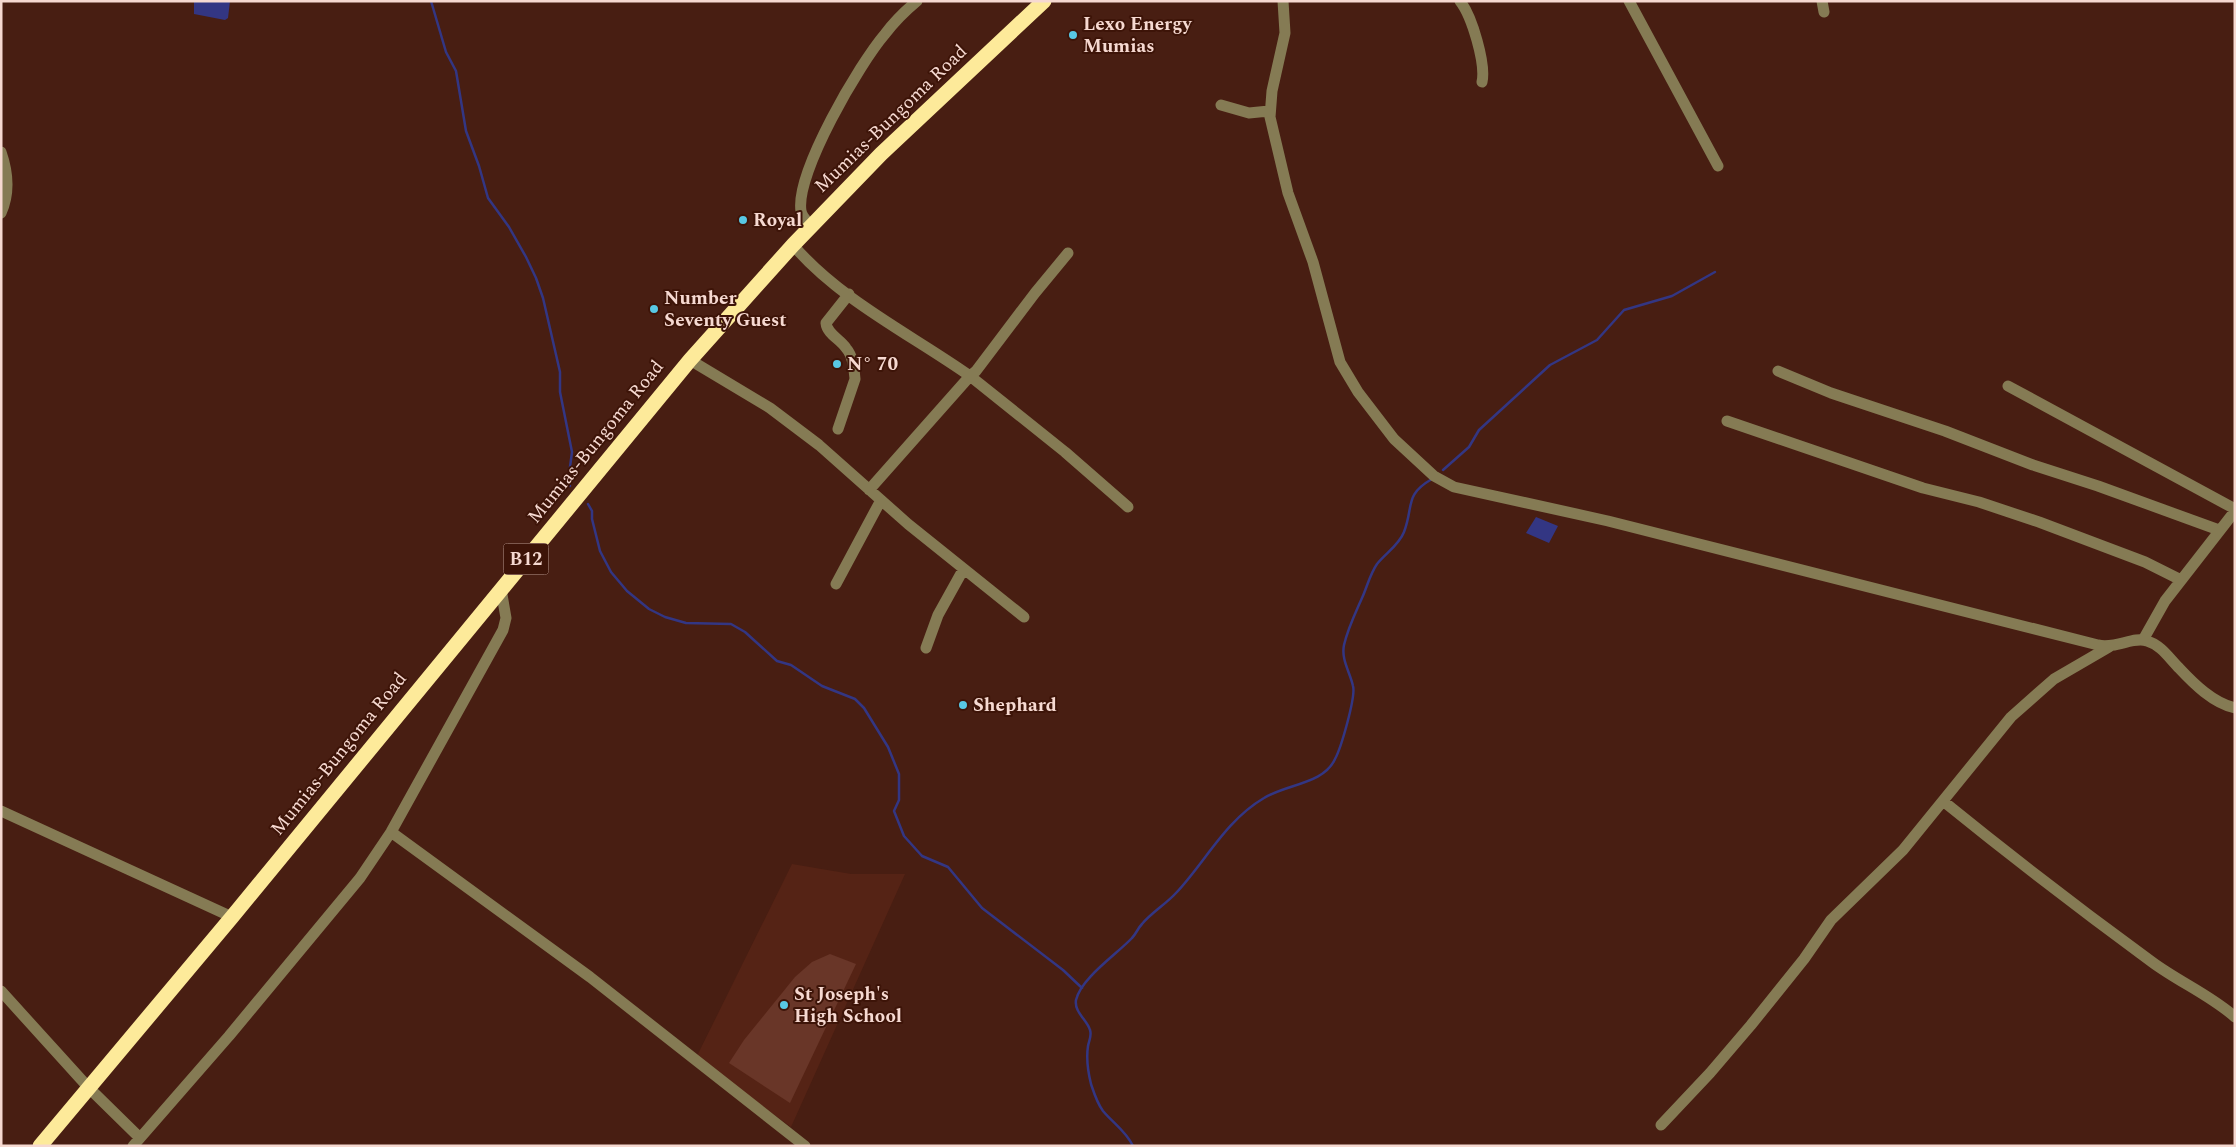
<svg xmlns="http://www.w3.org/2000/svg" width="2236" height="1147" viewBox="0 0 2236 1147" font-family="Spectral,serif">
  <rect width="100%" height="100%" fill="#481e12"/>
  <path fill="#552315" d="M 792,864 L 851,874 L 905,874 L 791,1127 L 717,1073 L 697,1056 Z"/>
  <path fill="#693628" d="M 830,954 L 856,964 L 790,1103 L 729,1063 L 744,1040 L 795,977 L 812,962 Z"/>
  <path fill="#333683" d="M 194,1 L 230,1 L 228,18 L 225,20 L 194,14 Z
    M 1536,517 L 1558,526 L 1549,543 L 1526,533 Z"/>
  <g fill="none" stroke-linecap="round" stroke-linejoin="round">
    <path stroke="#333683" stroke-width="2.5" d="M 431,1 L 446,52 L 456,71 L 466,131 L 479,166 L 488,198 L 509,227 L 526,257 L 536,278 L 543,298 L 560,372 L 560,392 L 572,452 L 568,482 L 570,486
      M 1443,470 L 1469,447 L 1479,430 L 1550,365 L 1597,340 L 1624,310 L 1672,296 L 1715,272
      M 588,504 L 592,511 L 592,519 L 600,551 L 611,572 L 627,591 L 649,609 L 665,617 L 686,623 L 731,624 L 745,632 L 777,661 L 791,665 L 822,686 L 855,699 L 864,708 L 888,747 L 899,774 L 899,800 L 894,811 L 904,836 L 922,856 L 948,867 L 982,908 L 1063,970 L 1082,988
      M 1133,1146 C 1126,1131 1113,1123 1103,1111 C 1097,1103 1094,1093 1091,1084 C 1088,1072 1086,1059 1088,1046 C 1089,1040 1092,1036 1090,1030 C 1087,1020 1074,1012 1076,1000 C 1081,978 1117,954 1132,938 C 1136,934 1138,928 1142,924 C 1151,913 1166,904 1176,893 C 1206,861 1225,821 1264,798 C 1286,784 1324,784 1335,759 C 1341,748 1356,697 1353,686 C 1350,672 1341,660 1344,645 C 1348,628 1355,614 1362,598 C 1367,587 1370,574 1377,564 C 1386,553 1399,545 1404,532 C 1414,506 1404,495 1432,479"/>
    <path stroke="#857b54" stroke-width="11" d="M 1283,1 L 1285,33 L 1272,91 L 1270,117 L 1288,193 L 1313,262 L 1340,362 L 1358,392 L 1394,439 L 1434,476 L 1454,487 L 1608,521 L 2098,645 C 2117,649 2133,636 2147,641 C 2161,645 2169,658 2179,668 C 2194,684 2213,703 2235,708
      M 1460,1 C 1472,16 1486,64 1482,82
      M 1629,1 L 1718,166
      M 1822,1 L 1824,12
      M 1221,105 L 1249,113 L 1269,111
      M 1,152 C 8,172 10,193 1,213
      M 811,226 C 807,221 802,217 801,211 C 795,173 860,63 885,34 C 894,22 905,11 917,1
      M 793,245 C 840,300 912,335 970,376 L 869,490
      M 1068,253 L 1035,293 L 976,371 L 970,376 L 1065,452 L 1128,507
      M 690,360 L 770,408 L 819,445 L 908,524 L 1024,617
      M 1778,371 L 1831,393 L 1945,431 L 2033,465 L 2098,486 L 2219,530
      M 2008,386 L 2235,509
      M 1727,421 L 1923,488 L 1979,502 L 2039,522 L 2145,562 L 2181,580
      M 838,429 L 855,379 C 854,368 853,356 846,348 C 840,339 827,334 826,323 L 849,294
      M 836,584 L 881,500
      M 2143,640 L 2165,601 L 2235,511
      M 926,648 L 938,615 L 963,570
      M 1943,801 C 2012,857 2081,910 2152,962 C 2179,982 2210,995 2235,1017
      M 1,811 L 232,917
      M 391,832 L 590,977 L 805,1146
      M 1,991 L 88,1087 L 140,1138
      M 1661,1125 L 1710,1073 L 1751,1025 L 1804,959 L 1831,920 L 1903,850 L 2011,717 L 2054,679 L 2109,647
      M 133,1146 L 229,1036 L 360,878 L 391,832 L 503,630 L 506,618 L 501,589"/>
    <path stroke="#fdea9a" stroke-width="15" d="M 40,1146 L 232,917 L 690,360 L 793,245 L 881,154 L 1044,1"/>
  </g>
  <g fill="#58c8e4" stroke="#3d1408" stroke-width="2">
    <circle cx="1073" cy="35" r="5"/>
    <circle cx="743" cy="220" r="5"/>
    <circle cx="654" cy="309" r="5"/>
    <circle cx="837" cy="364" r="5"/>
    <circle cx="963" cy="705" r="5"/>
    <circle cx="784" cy="1005" r="5"/>
  </g>
  <g text-anchor="middle" dominant-baseline="central" stroke-width="4" stroke-linejoin="round" paint-order="stroke">
    <rect fill="#3d1408" stroke="#be9e95" stroke-width="1" x="503.5" y="543.5" width="45" height="31" rx="4"/>
    <g font-size="18" font-weight="bold" fill="#f6d9d1">
      <text x="526" y="559">B12</text>
    </g>
    <g font-size="19" font-weight="bold" fill="#f6d9d1" stroke="#3d1408" text-anchor="start">
      <text x="1083" y="24">Lexo Energy<tspan x="1083" dy="22">Mumias</tspan></text>
      <text x="753" y="220">Royal</text>
      <text x="664" y="298">Number<tspan x="664" dy="22">Seventy Guest</tspan></text>
      <text x="847" y="364">N° 70</text>
      <text x="973" y="705">Shephard</text>
      <text x="794" y="994">St Joseph's<tspan x="794" dy="22">High School</tspan></text>
    </g>
    <g font-size="19" fill="#f6d9d1" stroke="#3d1408">
      <text transform="translate(891 119) rotate(-44)">Mumias-Bungoma Road</text>
      <text transform="translate(596 442) rotate(-51)">Mumias-Bungoma Road</text>
      <text transform="translate(339 754) rotate(-51)">Mumias-Bungoma Road</text>
    </g>
  </g>
  <rect width="2236" height="1147" fill="none" stroke="#f6d9d1" stroke-width="5"/>
</svg>
